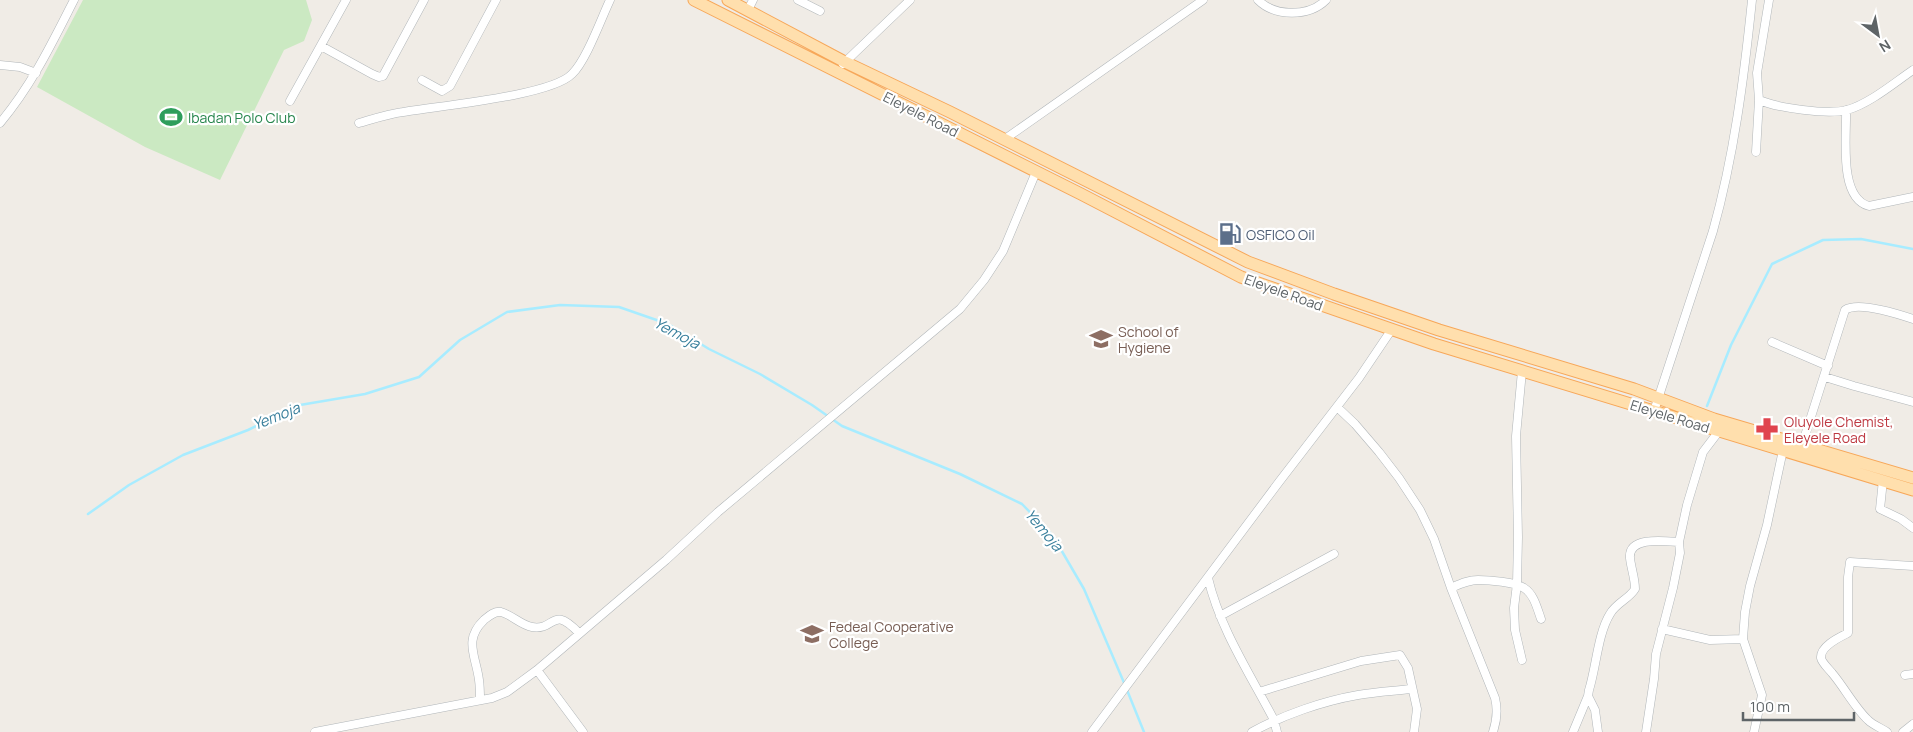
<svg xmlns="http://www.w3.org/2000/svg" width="1913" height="732" viewBox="0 0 1913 732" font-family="Manrope,sans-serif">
  <rect width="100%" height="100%" fill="#f0ece6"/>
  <path fill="#cbe9c2" d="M 83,0 L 306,0 L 312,20 L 304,41 L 284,50 L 220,180 L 145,147 L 37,87 Z"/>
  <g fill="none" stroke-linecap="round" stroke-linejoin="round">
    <path stroke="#a8ecff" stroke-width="2.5" d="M 1707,406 L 1731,345 L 1772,264 L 1823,240 L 1861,239 L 1913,249
      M 88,514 L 129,485 L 183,455 L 248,430 L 300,405 L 365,394 L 419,377 L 460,340 L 507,312 L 560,305 L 619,307 L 668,324 L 709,349 L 760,374 L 812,405 L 842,426 L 960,474 L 1022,504 L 1053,536 L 1084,589 L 1125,685
      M 1127,690 L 1144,732"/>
    <defs>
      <path id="street" d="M 798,0 L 820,11
        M 1258,0 C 1275,17 1309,17 1326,0
        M 748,10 L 753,0
        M 321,46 L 372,74 L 379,77 L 383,76 L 424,0
        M 843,64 L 910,0
        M 0,65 L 20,67 L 36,73
        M 422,80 L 442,91 L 450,86 L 496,0
        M 1759,100 C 1778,108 1827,115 1847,110 C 1869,104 1894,83 1913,70
        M 290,101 L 346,0
        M 1846,110 C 1847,135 1838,198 1869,206 L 1913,197
        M 0,123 C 32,85 52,43 74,0
        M 359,123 C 373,119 388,114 403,112 C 437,106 551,96 572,74 C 586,61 601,19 610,0
        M 1005,139 L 1203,0
        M 1756,152 L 1759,100 L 1757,73 L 1769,0
        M 1772,342 L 1828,366
        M 1522,371 L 1516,436 L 1518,537 L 1517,584 L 1514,608 L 1515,630 L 1522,660
        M 1825,377 L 1854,386 L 1913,402
        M 1337,407 L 1355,424 L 1379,452 L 1399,478 L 1420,510 L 1434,539 L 1451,588 L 1495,698 C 1498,710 1497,720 1493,732
        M 1654,411 L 1713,231 C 1734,156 1744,78 1752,0
        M 1802,445 L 1845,310 C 1858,301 1898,314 1913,319
        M 1883,480 L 1880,509 L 1901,519 L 1913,528
        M 1208,578 C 1220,629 1250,674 1274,720 L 1277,732
        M 1451,588 C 1460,584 1468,580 1478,580 C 1488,580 1516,582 1524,588 C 1534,594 1537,608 1541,619
        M 1220,616 L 1334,554
        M 1662,629 L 1710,640 L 1743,639
        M 537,670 L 583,732
        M 1905,675 L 1913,674
        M 1259,692 L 1361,661 L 1400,655 L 1408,668 L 1417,709 L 1414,732
        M 480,700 C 480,693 480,687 479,680 C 476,656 463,640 484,620 C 489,616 494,611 501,612 C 512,615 521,625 532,627 C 556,631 551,604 579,633
        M 315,732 L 492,698 L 507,692 L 537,670 L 666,560 L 718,512 L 960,309 L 984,280 L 1003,251 L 1036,172
        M 1092,732 L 1279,482 L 1359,378 L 1392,329
        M 1252,732 C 1283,715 1323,701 1358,695 C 1375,692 1393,691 1411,689
        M 1573,732 L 1588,696
        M 1598,732 L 1595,710 L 1588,696 L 1589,690 C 1596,668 1598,633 1610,614 C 1616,603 1629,599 1635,589 C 1635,578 1631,568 1630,558 C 1628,536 1665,541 1679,542
        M 1646,732 L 1654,679 L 1656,654 L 1673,588 L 1680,553 L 1679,542 L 1687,505 L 1703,452 L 1719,431
        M 1754,732 L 1762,695 L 1743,639 L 1745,612 L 1750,586 L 1767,525 L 1783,450
        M 1887,732 C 1881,728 1873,725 1868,720 C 1855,708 1844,687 1832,673 C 1829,669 1822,663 1821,658 C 1820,646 1840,637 1848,633 L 1848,577 L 1850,562 L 1913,566
        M 1903,732 L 1913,724"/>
      <path id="primary" d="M 694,0 L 1081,194 L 1241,277 L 1434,344 L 1913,490
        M 728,0 L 845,62 L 950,112 L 1248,262 L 1334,294 L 1439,330 L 1634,389 L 1714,419 L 1913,478"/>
    </defs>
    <use href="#street" stroke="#b1b6b9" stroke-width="9"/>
    <use href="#primary" stroke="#f7a759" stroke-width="13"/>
    <use href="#street" stroke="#fff" stroke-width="8"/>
    <use href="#primary" stroke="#ffdfad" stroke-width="11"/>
  </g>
  <defs>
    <symbol id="stadium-bare" viewBox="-9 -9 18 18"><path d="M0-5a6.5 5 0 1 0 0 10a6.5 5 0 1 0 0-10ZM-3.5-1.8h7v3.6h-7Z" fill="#2e9e5b" stroke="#fff" stroke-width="2.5" paint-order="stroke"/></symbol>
    <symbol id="fuel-bare" viewBox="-9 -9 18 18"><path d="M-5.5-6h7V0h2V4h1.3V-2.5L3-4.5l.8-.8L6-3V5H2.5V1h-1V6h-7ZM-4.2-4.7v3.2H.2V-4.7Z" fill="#5c6f8a" stroke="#fff" stroke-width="2.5" paint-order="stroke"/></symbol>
    <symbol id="university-bare" viewBox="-9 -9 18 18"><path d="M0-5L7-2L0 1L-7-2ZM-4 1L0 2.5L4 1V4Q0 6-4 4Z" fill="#8d6e63" stroke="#fff" stroke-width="2.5" paint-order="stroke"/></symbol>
    <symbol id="pharmacy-bare" viewBox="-9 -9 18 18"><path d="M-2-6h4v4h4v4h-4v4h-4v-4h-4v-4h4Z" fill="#e0444e" stroke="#fff" stroke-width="2.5" paint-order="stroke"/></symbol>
  </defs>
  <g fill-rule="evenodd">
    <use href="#stadium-bare" x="155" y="101" width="32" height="32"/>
    <use href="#fuel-bare" x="1214" y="218" width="32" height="32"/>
    <use href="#university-bare" x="1085" y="323" width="32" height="32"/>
    <use href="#pharmacy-bare" x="1751" y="413" width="32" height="32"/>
    <use href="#university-bare" x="796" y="618" width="32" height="32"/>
  </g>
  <g text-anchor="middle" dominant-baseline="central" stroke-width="4.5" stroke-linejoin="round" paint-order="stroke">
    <g font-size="14" fill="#5e6467" stroke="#fff">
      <text transform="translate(921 114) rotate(27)">Eleyele Road</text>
      <text transform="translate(1284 292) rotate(20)">Eleyele Road</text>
      <text transform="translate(1670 416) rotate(17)">Eleyele Road</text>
    </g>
    <g font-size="14" fill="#27864d" stroke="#fff" text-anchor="start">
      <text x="188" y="117">Ibadan Polo Club</text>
    </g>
    <g font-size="14" fill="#4e5e75" stroke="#fff" text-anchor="start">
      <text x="1246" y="234">OSFICO Oil</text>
    </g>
    <g font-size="14" fill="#785e54" stroke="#fff" text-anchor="start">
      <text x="1118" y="331">School of<tspan x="1118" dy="16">Hygiene</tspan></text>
      <text x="829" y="626">Fedeal Cooperative<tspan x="829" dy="16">College</tspan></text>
    </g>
    <g font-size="14" fill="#be3a42" stroke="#fff" text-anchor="start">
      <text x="1784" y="421">Oluyole Chemist,<tspan x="1784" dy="16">Eleyele Road</tspan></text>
    </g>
    <g font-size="15" font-style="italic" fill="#377e9b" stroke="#fff">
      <text transform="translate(677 333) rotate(28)">Yemoja</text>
      <text transform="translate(276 416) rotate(-22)">Yemoja</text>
      <text transform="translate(1044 530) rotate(50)">Yemoja</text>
    </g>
  </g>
  <g transform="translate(1878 35) rotate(148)" stroke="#ffffff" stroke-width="4" paint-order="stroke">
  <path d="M0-4L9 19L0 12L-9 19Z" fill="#5e6467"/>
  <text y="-8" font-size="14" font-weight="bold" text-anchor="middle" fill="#5e6467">N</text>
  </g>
  <path d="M1743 712v8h111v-8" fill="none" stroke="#5e6467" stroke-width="2.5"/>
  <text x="1750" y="712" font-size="15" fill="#5e6467" stroke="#ffffff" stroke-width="4" paint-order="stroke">100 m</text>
</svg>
